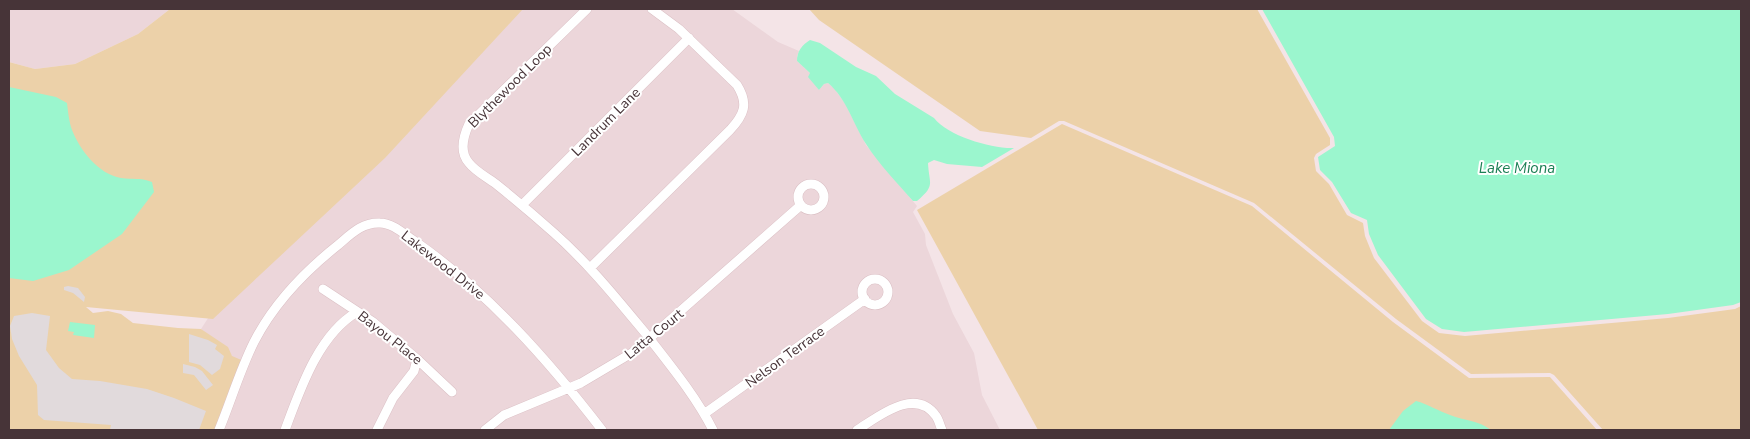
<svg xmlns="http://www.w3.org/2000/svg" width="1750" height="439" viewBox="0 0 1750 439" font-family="'Nunito Sans',sans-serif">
  <rect width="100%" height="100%" fill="#f4e4e7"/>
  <path fill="#ecd6da" d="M 9,9 L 170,9 L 138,34 L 75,64 L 35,69 L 9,62 Z
    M 506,9 L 732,9 L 778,42 L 799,51 L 797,56 L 797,61 L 810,73 L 819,90 L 824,84 L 828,83 L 834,88 L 846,105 L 866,145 L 917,206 L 913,212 L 925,234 L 926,245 L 953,314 L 974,353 L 982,395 L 1000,430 L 220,430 L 232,356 L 201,329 L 234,278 Z"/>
  <path fill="#ecd1a9" d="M 170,9 L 523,9 L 385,158 L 213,319 L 86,307 L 93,313 L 108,311 L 121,314 L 133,323 L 178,328 L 201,329 L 228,347 L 232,356 L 246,362 L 220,430 L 9,430 L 9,62 L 35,69 L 75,64 L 138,34 Z
    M 809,9 L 1257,9 L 1330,138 L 1330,145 L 1316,154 L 1314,158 L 1316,171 L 1329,184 L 1347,215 L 1363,223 L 1365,236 L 1374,258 L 1422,321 L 1439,333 L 1465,336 L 1668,318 L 1735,309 L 1741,306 L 1741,430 L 1603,430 L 1554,375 L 1550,373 L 1471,374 L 1396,319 L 1254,203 L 1064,121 L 1059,121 L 1031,138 L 980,131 L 819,20 Z
    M 1062,124 L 1252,206 L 1393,322 L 1469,378 L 1550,377 L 1597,430 L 1038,430 L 917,210 Z"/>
  <path fill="#e1dadc" d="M 68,286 L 78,288 L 85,297 L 84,302 L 73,293 L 64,290 L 64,287 Z
    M 32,313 L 50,316 L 46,350 L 59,368 L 72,379 L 100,381 L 147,389 L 174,398 L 206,411 L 199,430 L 110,430 L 111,425 L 44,420 L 38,415 L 37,385 L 19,356 L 12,339 L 10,326 L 14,316 Z
    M 189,334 L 208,340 L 217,345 L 215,349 L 224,356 L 220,369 L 212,375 L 200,365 L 189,362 Z
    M 183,364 L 195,367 L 202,371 L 213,385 L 206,390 L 194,375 L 183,373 Z"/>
  <path fill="#9bf6ce" d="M 1262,9 L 1741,9 L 1741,302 L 1733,305 L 1668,314 L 1464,332 L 1442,329 L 1426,319 L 1378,255 L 1369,234 L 1367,220 L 1351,213 L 1332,182 L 1320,170 L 1318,157 L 1335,146 L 1334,137 Z
    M 810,40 L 820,43 L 856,67 L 876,76 L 895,94 L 934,118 C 948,136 992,149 1014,148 L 982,167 L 947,164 L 934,160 L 928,163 C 929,184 936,185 917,201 L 913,201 C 898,184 878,163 866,144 C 853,124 847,99 828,83 L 824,84 L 819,90 L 808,77 L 810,73 L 797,61 C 797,51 802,45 810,40 Z
    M 9,87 L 56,97 L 67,103 C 68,111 69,122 72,130 C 80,150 98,174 121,178 C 133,180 139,177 152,182 L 154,192 L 122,234 L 69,270 L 33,281 L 9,278 Z
    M 70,322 L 95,325 L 94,338 L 73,335 L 74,332 L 68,331 Z
    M 1416,401 C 1428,404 1438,411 1450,415 C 1465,421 1478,420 1491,430 L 1389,430 L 1403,411 Z"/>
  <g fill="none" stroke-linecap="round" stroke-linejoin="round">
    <defs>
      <path id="minor" d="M 587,9 L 469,124 C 463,137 459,152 469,163 C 476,172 487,177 496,184 C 516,200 535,216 554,233 C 588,263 617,299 646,334 C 670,365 695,395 713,430
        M798 197a13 13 0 1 1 26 0a13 13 0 1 1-26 0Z
        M 522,205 L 689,38
        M 590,268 L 730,130 C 744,115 749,104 737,85 L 679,29 L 652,9
        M862 292a13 13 0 1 1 26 0a13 13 0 1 1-26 0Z
        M 323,289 L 373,322 L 417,359 L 452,392
        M 704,414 L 865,299
        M 219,430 C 231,401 240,370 254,342 C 274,303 304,272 338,245 C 350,235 362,222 380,223 C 393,223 405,235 416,242 C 489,293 548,360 602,430
        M 285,430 C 300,390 318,335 357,312
        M 377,430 L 393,398 L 414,371 L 417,359
        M 485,430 L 504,415 L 581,383 L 635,351 L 801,205
        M 857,430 C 878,417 915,386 936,416 C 939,420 940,426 942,430"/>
    </defs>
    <use href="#minor" stroke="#dbc0c5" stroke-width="10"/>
    <use href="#minor" stroke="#fff" stroke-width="9"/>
  </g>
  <g text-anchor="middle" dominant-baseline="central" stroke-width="4" stroke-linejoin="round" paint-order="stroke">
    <g font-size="14" fill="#473438" stroke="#fff">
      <text transform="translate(510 86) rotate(-45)">Blythewood Loop</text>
      <text transform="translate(606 122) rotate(-45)">Landrum Lane</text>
      <text transform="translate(443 265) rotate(38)">Lakewood Drive</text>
      <text transform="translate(654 334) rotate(-39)">Latta Court</text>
      <text transform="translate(390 338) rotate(38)">Bayou Place</text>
      <text transform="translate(785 357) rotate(-36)">Nelson Terrace</text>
    </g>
    <g font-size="15" font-style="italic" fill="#1d8055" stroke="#fff">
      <text x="1517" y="168">Lake Miona</text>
    </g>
  </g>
  <rect width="1750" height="439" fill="none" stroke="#473438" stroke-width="20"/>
</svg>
